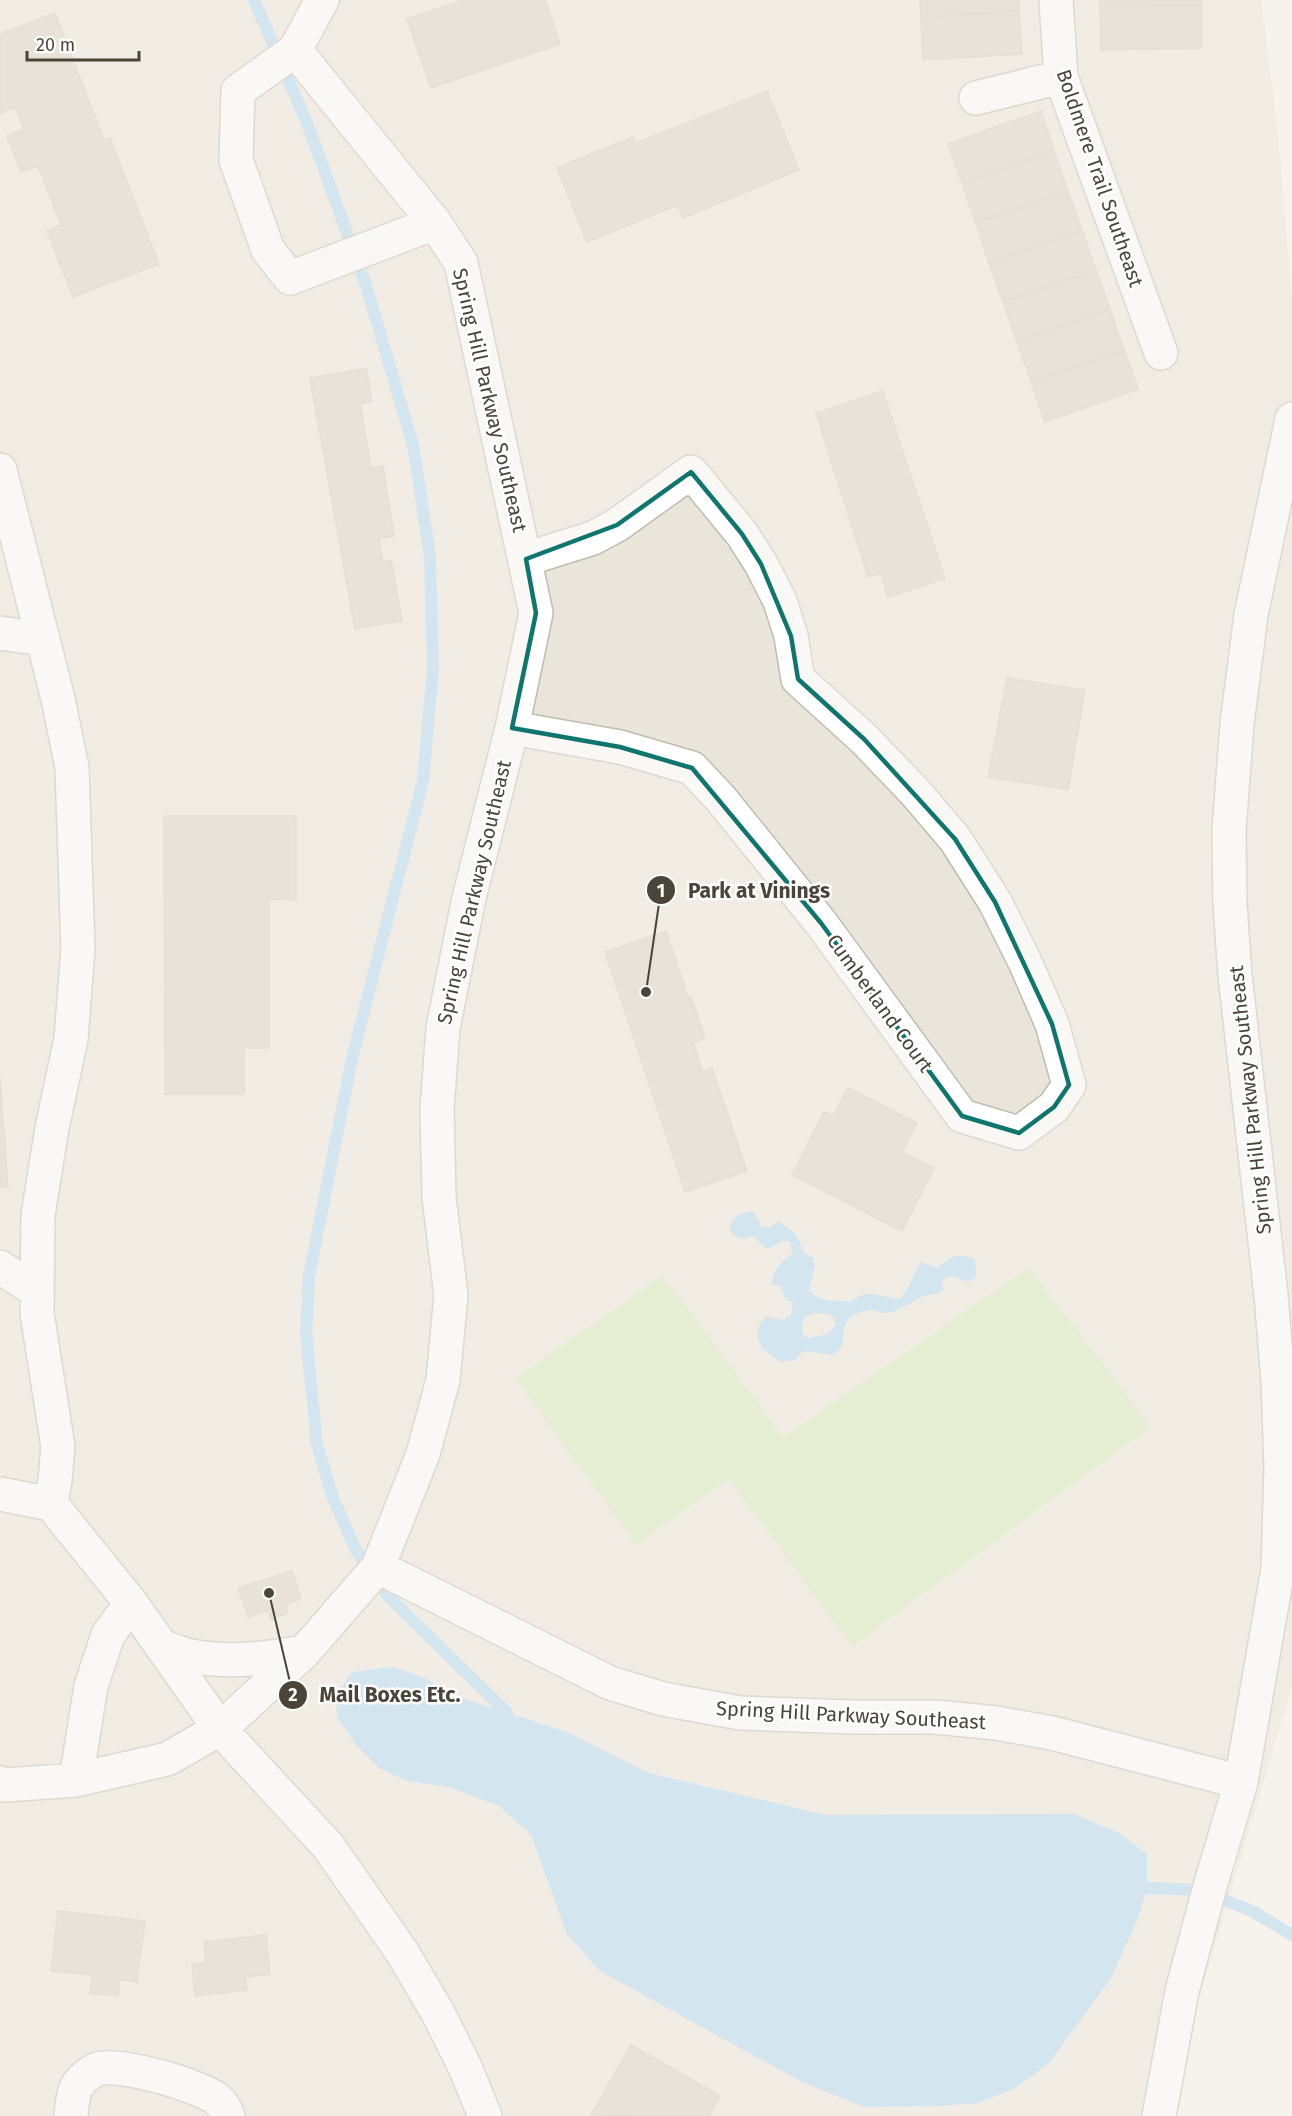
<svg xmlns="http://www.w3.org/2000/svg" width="1292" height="2116" viewBox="0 0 1292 2116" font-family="'Fira Sans',sans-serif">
  <rect width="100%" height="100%" fill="#f6f3ec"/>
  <path fill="#eae5da" d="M 0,0 L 1261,0 L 1277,124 L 1292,298 L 1292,1687 L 1164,2116 L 0,2116 Z"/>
  <path fill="#d2eab5" d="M 1029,1267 L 1151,1427 L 852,1647 L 729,1479 L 636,1545 L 515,1378 L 663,1275 L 783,1437 Z"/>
  <path fill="#a9d4f2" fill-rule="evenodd" d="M 753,1211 L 762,1227 L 770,1227 L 779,1221 L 795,1234 L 804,1252 L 813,1258 L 815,1267 L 809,1290 C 823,1305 833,1299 851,1302 C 870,1286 878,1298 900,1299 C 910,1288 913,1274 921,1262 L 938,1268 C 953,1256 955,1252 975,1259 L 976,1276 L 971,1281 L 965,1281 L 952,1276 L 943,1279 L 942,1283 L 944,1290 C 936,1295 923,1295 918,1299 C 913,1302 894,1312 888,1313 C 876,1314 875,1305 856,1314 C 832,1327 855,1342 832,1355 L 807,1351 L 801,1353 L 794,1360 L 780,1362 L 762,1348 L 757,1336 L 760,1323 L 767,1317 L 784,1320 L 791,1314 L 793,1302 L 786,1300 L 781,1286 L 771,1285 C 774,1269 780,1262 793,1253 L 790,1241 L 782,1241 L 768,1249 L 752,1236 L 743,1239 L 733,1235 L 729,1226 C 735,1215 741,1213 753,1211 ZM 814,1313 L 829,1314 L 835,1319 L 835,1325 L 828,1334 L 808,1338 L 804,1336 L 801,1328 L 804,1318 Z
    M 392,1667 L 425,1678 L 452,1695 L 567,1732 L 649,1773 L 824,1815 L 1074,1814 L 1119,1833 L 1147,1854 L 1147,1888 L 1138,1918 L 1128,1940 L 1112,1976 L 1050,2062 L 1017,2087 L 978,2103 L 938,2106 L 864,2107 L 800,2081 L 600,1971 L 567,1934 L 531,1835 L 499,1806 L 449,1787 L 407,1781 L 379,1768 L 356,1745 L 337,1717 L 336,1694 L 352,1672 Z"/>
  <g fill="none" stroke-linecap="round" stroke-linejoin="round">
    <path stroke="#a9d4f2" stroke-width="12" d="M 254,0 L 307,123 L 365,282 L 413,445 L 430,556 L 433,669 L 423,781 L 353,1054 L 309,1276 L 306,1332 L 317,1444 L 333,1498 L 356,1550 L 388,1596 L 507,1713
      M 1147,1888 L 1200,1890 L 1252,1911 L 1292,1935"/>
  </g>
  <path fill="#d8cfc1" stroke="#d3c7b4" stroke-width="1.5" d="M 463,0 L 545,0 L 560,44 L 431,88 L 407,19 Z
    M 920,0 L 1019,0 L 1019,11 L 921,17 Z
    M 1100,0 L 1201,0 L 1201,6 L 1100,7 Z
    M 1201,6 L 1201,48 L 1101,50 L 1100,7 Z
    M 1019,11 L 1022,54 L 923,60 L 921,17 Z
    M 55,13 L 104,140 L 110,138 L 159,264 L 73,297 L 47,231 L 61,225 L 38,166 L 21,172 L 7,136 L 24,129 L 15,107 L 1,113 L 0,111 L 0,34 Z
    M 767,91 L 799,170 L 683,218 L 678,205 L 587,242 L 557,168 L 633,137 L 636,143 Z
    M 1041,111 L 1054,151 L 962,183 L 948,144 Z
    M 1054,151 L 1068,191 L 976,223 L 962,183 Z
    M 1068,191 L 1082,230 L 989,263 L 976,223 Z
    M 1082,230 L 1096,270 L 1003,302 L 989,263 Z
    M 1096,270 L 1110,309 L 1017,342 L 1003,302 Z
    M 1110,309 L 1124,350 L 1031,382 L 1017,342 Z
    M 1124,350 L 1138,389 L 1045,422 L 1031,382 Z
    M 366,368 L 372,401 L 360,404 L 371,468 L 383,466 L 394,536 L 379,538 L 383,562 L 391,560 L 402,621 L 355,629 L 310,378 Z
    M 883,391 L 945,579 L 888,597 L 881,573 L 868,577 L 816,413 Z
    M 1007,678 L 1085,690 L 1068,790 L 988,777 Z
    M 164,816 L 296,816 L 296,900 L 269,899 L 269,1048 L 244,1048 L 244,1094 L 165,1094 Z
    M 666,931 L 688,997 L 691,996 L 705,1038 L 693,1042 L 703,1072 L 712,1068 L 747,1171 L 685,1192 L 605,952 Z
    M 0,1078 L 8,1187 L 0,1188 Z
    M 848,1088 L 917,1123 L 902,1152 L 934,1168 L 902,1231 L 792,1175 L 824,1112 L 833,1116 Z
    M 292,1571 L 301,1599 L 286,1604 L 288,1613 L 271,1620 L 268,1610 L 248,1617 L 238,1588 Z
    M 58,1911 L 145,1921 L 137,1982 L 120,1980 L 118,1996 L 90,1993 L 92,1975 L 51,1971 Z
    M 266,1935 L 270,1974 L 245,1977 L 247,1990 L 195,1996 L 192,1964 L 206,1962 L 204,1942 Z
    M 631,2045 L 720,2096 L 709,2116 L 591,2115 Z"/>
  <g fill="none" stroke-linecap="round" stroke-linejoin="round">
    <defs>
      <path id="minor" d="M 322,0 L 295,50 L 238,91 L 236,160 L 268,250 L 290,278 L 435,223
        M 1056,0 L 1061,77 L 1161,353
        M 295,50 L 435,223 L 461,263 L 536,613 L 512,728 L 469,898 L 443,1028 L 437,1109 L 439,1197 L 451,1295 L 443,1380 L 423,1454 L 378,1567
        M 976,98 L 1061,77
        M 0,470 L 58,699 L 72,767 L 78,949 L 71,1039 L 52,1128 L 38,1215 L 37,1313 L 58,1447 L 55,1480 L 51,1504 L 131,1603 L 220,1729 L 328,1846 L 402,1952 L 438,2013 L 465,2067 L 485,2116
        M 0,633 L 43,639
        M 512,728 L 620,747 L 692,768 L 721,799 L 821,923 L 962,1116 L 1019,1133 L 1054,1107 L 1069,1085 L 1052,1024 L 1025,962 L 995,902 L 955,839 L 915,792 L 864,739 L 798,679 L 791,636 L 780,601 L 761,564 L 742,534 L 691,472 L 617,525 L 593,538 L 526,559
        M 0,1267 L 37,1291
        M 0,1494 L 51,1504
        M 161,1646 C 173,1650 185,1656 197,1657 C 232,1663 269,1658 304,1652
        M 76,1780 L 91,1686 L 108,1635 L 131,1603
        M 0,1783 L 5,1785 L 76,1780 L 167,1759 L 220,1729 L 304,1652 L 378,1567 L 610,1683 L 663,1699 L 740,1713 L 852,1717 L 936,1717 L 996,1723 L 1052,1733 L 1241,1782
        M 71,2116 C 73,2094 73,2082 95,2070 C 114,2060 202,2086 218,2100 C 223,2104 226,2111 228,2116
        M 1159,2116 L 1182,1991 L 1209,1890 L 1241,1782 L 1278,1569 L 1281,1468 L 1278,1381 L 1271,1295 L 1235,975 L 1230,904 L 1229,830 L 1237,724 L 1251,615 L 1292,419"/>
    </defs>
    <use href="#minor" stroke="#c2bbae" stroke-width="36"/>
    <use href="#minor" stroke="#fff" stroke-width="33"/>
  </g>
  <path d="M0 0H1292V2116H0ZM 691,472 L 742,534 L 761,564 L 791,636 L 798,679 L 864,739 L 955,839 L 995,902 L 1052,1024 L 1069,1085 L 1054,1107 L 1019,1133 L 962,1116 L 821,923 L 692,768 L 620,747 L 512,728 L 536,613 L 526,559 L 617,525 Z" fill="#f6f3ec" fill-opacity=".55" fill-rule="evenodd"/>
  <path fill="none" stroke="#0f766e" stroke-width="4.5" stroke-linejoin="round" d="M 691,472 L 742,534 L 761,564 L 791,636 L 798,679 L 864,739 L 955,839 L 995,902 L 1052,1024 L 1069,1085 L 1054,1107 L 1019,1133 L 962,1116 L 821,923 L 692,768 L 620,747 L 512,728 L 536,613 L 526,559 L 617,525 Z"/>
  <g text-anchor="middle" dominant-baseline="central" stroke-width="5" stroke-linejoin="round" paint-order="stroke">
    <g font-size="20" fill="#4b4439" stroke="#fff">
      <text transform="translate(1100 178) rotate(71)">Boldmere Trail Southeast</text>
      <text transform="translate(490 400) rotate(77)">Spring Hill Parkway Southeast</text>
      <text transform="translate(474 892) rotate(-77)">Spring Hill Parkway Southeast</text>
      <text transform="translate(880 1003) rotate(54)">Cumberland Court</text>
      <text transform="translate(1250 1100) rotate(-96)">Spring Hill Parkway Southeast</text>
      <text transform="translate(851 1715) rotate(3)">Spring Hill Parkway Southeast</text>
    </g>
  </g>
  <path fill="none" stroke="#4b4439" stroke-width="2" d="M646 992L661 890M269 1593L293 1695"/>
  <g fill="#4b4439" stroke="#fff" stroke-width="2">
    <circle cx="646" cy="992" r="6"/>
    <circle cx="269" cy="1593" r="6"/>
    <circle cx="661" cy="890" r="15"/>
    <circle cx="293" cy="1695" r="15"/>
  </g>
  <g font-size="18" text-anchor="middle" font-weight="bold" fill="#fff">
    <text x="661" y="897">1</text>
    <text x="293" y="1701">2</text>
  </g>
  <g font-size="21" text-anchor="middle" font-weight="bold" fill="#4b4439" stroke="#fff" stroke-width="5" stroke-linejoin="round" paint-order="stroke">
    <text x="759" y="898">Park at Vinings</text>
    <text x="390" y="1702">Mail Boxes Etc.</text>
  </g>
  <path d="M27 51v9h112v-9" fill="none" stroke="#4b4439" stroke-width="3"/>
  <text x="36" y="51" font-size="18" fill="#4b4439" stroke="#ffffff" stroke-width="4.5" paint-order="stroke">20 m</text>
</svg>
